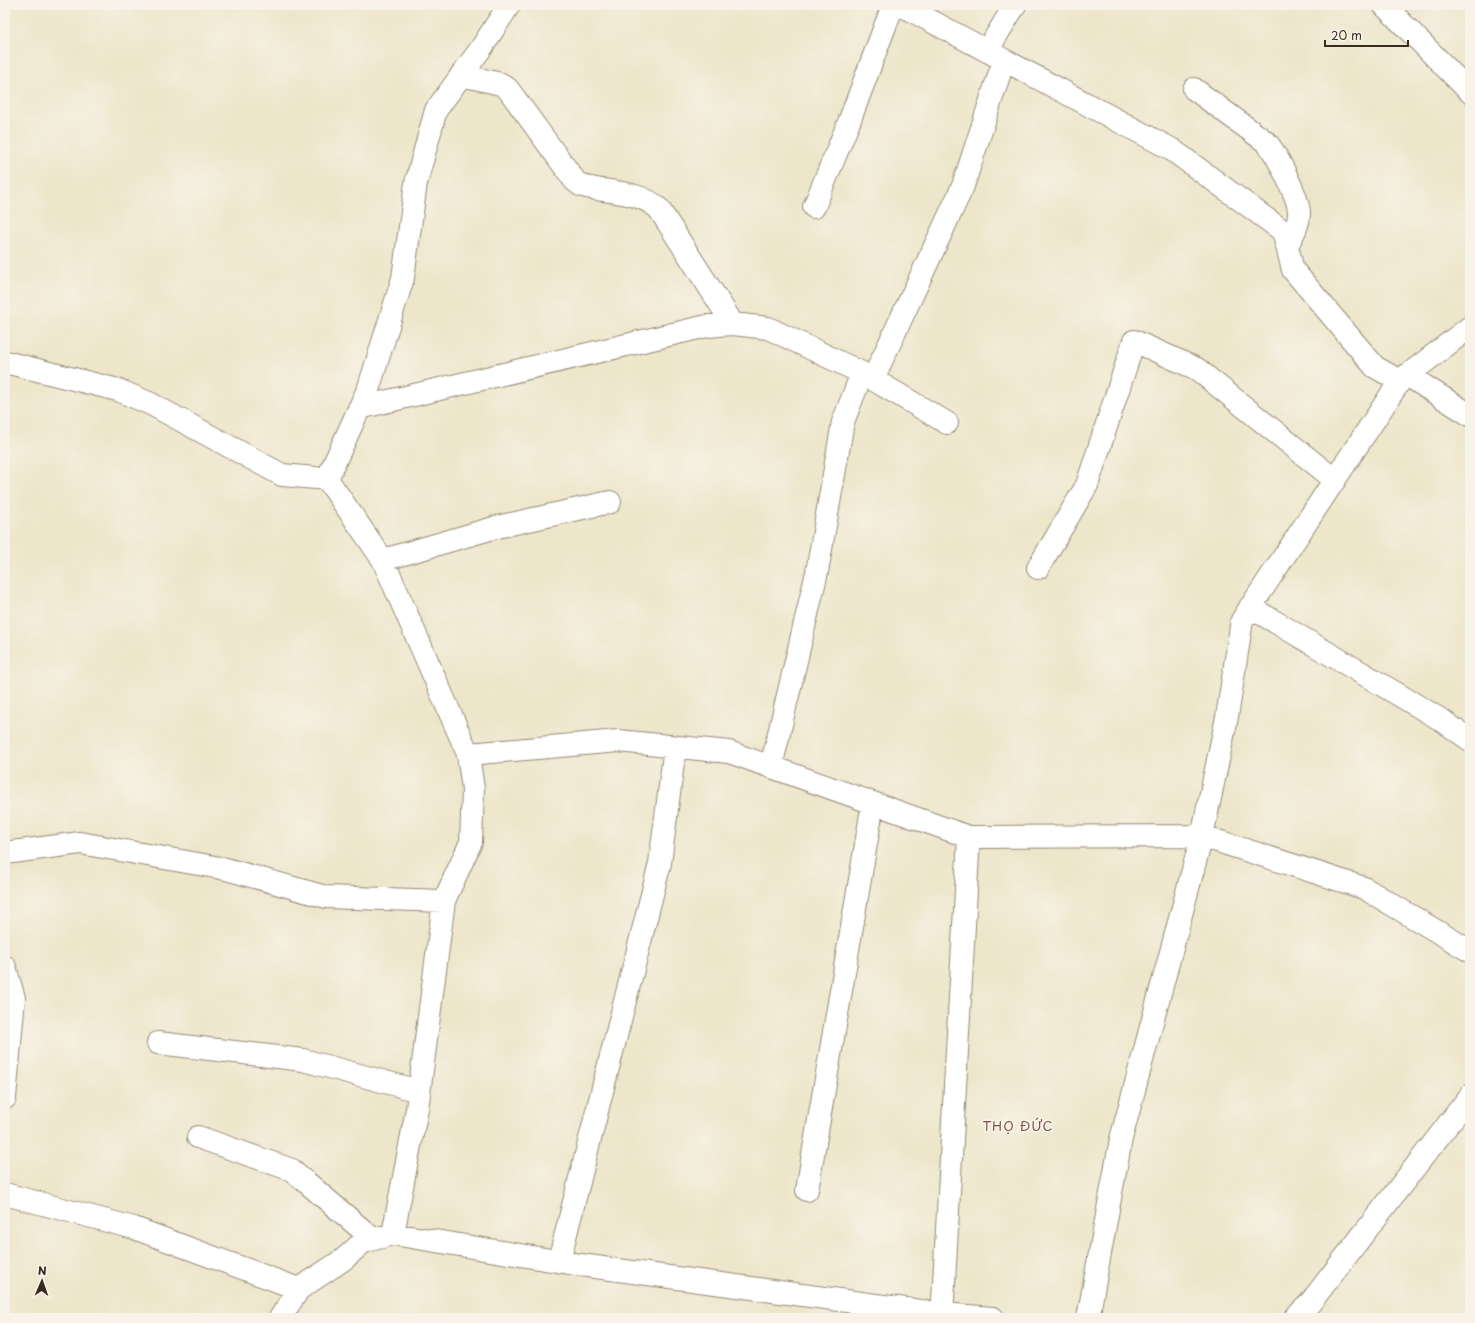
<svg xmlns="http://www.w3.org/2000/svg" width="1475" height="1323" viewBox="0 0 1475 1323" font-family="'Playpen Sans',sans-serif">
  <rect width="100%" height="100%" fill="#f7f3e8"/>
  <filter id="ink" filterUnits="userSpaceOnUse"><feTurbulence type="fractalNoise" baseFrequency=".025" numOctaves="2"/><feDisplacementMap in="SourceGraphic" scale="8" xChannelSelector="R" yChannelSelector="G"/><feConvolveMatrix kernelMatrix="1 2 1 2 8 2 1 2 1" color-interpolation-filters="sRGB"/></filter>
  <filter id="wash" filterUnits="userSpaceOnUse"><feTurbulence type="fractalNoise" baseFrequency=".012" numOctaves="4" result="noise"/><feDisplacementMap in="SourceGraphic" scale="16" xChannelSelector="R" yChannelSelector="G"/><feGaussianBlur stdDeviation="0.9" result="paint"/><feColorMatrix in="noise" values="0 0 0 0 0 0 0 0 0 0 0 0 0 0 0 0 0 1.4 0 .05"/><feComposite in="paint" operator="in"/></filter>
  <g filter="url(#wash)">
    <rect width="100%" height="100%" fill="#ede6ca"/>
  </g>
  <g filter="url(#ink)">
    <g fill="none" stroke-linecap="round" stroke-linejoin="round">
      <defs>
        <path id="minor" d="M 901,5 L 1171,149 L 1283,231 L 1293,270 L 1375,367 L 1400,381
          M 1384,5 L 1470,92
          M 987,51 L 1015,5
          M 461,75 L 501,84 L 508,89 L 575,181 L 582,186 C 608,193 639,190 659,209 L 733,324
          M 1194,89 L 1266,142 C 1276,152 1300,200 1299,214 C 1299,225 1292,236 1287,246
          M 814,207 L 849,122 L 893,5
          M 5,362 L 118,390 L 151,404 L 282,475 L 327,479
          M 1407,375 L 1470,415
          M 873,379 L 963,186 L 1004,60
          M 359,408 L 707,326 L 733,324 L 768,328 L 862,373 L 947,423
          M 327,479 L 383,560 L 468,754 L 618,741 L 729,752 L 969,837 L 1202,836 L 1364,888 L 1470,951
          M 327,479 L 369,387 L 403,278 L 416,183 L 436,110 L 482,47 L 509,5
          M 383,560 L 497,527 L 610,502
          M 1038,568 L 1087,485 L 1134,341 L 1197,369 L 1335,480
          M 1250,607 L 1443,721 L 1470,740
          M 771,767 L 817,572 L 843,422 L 862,373
          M 5,853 L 80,843 L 226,869 L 326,897 L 444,901 L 471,842 L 473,789 L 468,754
          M 5,967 L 14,998 L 5,1098
          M 158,1043 L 303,1060 L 419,1091
          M 198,1137 L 292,1170 L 373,1239
          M 807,1190 L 873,803
          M 5,1194 L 134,1228 L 299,1289
          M 393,1234 L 417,1109 L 444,901
          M 559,1261 L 660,863 L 675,747
          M 280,1318 L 299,1289 L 344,1259 L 363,1242 L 393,1234 L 581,1265 L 943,1314 L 993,1318
          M 942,1318 L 969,837
          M 1088,1318 L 1121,1139 L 1202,836 L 1227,717 L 1242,620 L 1400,381 L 1470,327
          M 1295,1318 L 1310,1303 L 1470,1096"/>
      </defs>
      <use href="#minor" stroke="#948874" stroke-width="24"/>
      <use href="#minor" stroke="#fff" stroke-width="22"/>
    </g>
  </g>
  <g text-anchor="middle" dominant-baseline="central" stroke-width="3.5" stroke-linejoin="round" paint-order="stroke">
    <g font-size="13" letter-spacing="1" fill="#7d5348" stroke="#f7f3e8">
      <text x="1018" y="1125">THỌ ĐỨC</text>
    </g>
  </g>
  <rect width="1475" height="1323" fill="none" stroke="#f7f3e8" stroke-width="20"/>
  <g transform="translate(42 1281) rotate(2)" stroke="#f7f3e8" stroke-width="3" paint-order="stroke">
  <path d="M0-3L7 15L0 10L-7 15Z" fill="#3b2a1e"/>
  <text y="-6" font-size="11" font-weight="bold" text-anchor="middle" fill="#3b2a1e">N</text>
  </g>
  <path d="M1325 40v6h83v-6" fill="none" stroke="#3b2a1e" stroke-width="2"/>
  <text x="1331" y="40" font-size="12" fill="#3b2a1e" stroke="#f7f3e8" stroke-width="3" paint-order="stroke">20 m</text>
</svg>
